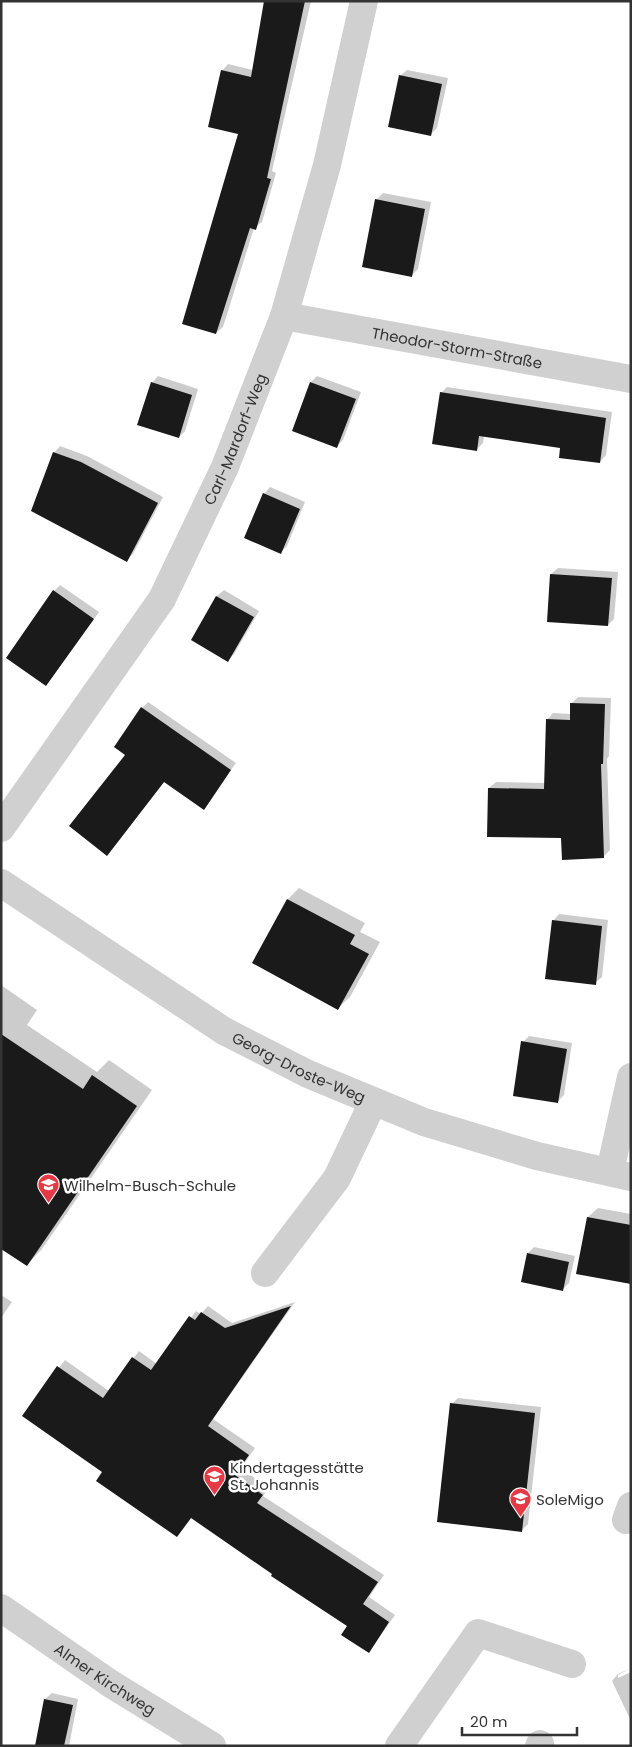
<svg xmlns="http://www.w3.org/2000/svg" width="632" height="1747" viewBox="0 0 632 1747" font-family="Poppins,sans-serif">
  <rect width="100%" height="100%" fill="#fff"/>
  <path fill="#0003" d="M 265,1 L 311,1 L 272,171 L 276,173 L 262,222 L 254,228 L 223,327 L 216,333 L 240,133 L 222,71 L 228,64 L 253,70 Z
    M 407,70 L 448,78 L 437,128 L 431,134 L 400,76 Z
    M 383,193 L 431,202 L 418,269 L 412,275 L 376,200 Z
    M 158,376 L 198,389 L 185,431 L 179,437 L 152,383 Z
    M 317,376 L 361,392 L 343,440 L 337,446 L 311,382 Z
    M 447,387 L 612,412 L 606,455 L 600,462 L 561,447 L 484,436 L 483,443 L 477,449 L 441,393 Z
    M 60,446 L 87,456 L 163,497 L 133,554 L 126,560 L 54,453 Z
    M 270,487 L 305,502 L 287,546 L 281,552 L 264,494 Z
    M 558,568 L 618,572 L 614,619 L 608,625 L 551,574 Z
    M 60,585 L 99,612 L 46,685 L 54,591 Z
    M 224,590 L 259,611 L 234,654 L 228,660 L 192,639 L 217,596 Z
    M 578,697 L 611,698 L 609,756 L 607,759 L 610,850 L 603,857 L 562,837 L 489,788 L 496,782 L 545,783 L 547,720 L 553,713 L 571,714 L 572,703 Z
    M 148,702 L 236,763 L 203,808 L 165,781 L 113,848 L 142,708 Z
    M 299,888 L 365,923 L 360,932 L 380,942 L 350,997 L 338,1008 L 253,962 L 288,899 Z
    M 559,914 L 608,920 L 602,977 L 595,983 L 553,921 Z
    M 1,985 L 37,1010 L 27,1025 L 97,1072 L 109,1060 L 152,1090 L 42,1249 L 27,1265 L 1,1247 Z
    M 529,1036 L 572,1043 L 564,1095 L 557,1102 L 523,1042 Z
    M 598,1208 L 631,1214 L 631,1283 L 578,1273 L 588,1217 Z
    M 534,1247 L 575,1256 L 569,1283 L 563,1289 L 528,1253 Z
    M 1,1295 L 12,1302 L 1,1318 Z
    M 295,1302 L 213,1419 L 255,1448 L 241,1468 L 268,1488 L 263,1496 L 384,1575 L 369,1597 L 395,1615 L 369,1652 L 349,1625 L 192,1517 L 177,1536 L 104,1472 L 23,1416 L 65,1360 L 109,1391 L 139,1351 L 157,1364 L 196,1311 L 201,1314 L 208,1306 L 232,1323 Z
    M 458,1398 L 541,1407 L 528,1524 L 521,1531 L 452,1404 Z
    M 631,1668 L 618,1675 L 618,1678 L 631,1672 L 631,1721 L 612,1681 L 618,1674 Z
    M 52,1693 L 78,1699 L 69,1746 L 36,1746 L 45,1699 Z"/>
  <path fill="#1a1a1a" d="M 264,1 L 305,1 L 267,178 L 271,179 L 256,230 L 250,228 L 216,334 L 182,324 L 238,134 L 208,127 L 221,70 L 251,77 Z
    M 399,75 L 442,84 L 431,136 L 388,127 Z
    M 375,199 L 425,209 L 412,277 L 362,267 Z
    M 151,382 L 192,395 L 179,438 L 137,425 Z
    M 310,382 L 356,399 L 337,448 L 292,431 Z
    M 440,392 L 606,418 L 600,463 L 559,458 L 560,448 L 479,436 L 477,451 L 432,444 Z
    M 53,452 L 81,462 L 158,503 L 127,562 L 31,511 Z
    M 263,493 L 300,509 L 281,554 L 244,538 Z
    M 550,574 L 612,578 L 608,626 L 547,622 Z
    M 53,590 L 94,619 L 46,686 L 6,658 Z
    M 216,596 L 254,617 L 228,662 L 191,640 Z
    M 570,703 L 605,704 L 603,764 L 601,764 L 604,858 L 562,860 L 561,838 L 487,837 L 488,788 L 544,789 L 546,719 L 570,720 Z
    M 141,707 L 231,770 L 204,810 L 164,782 L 107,856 L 69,826 L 125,755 L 114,747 Z
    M 287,899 L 355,935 L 350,944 L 369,954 L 338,1010 L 252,963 Z
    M 552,920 L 602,926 L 596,985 L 545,979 Z
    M 1,1034 L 83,1089 L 92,1075 L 137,1106 L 27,1266 L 1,1249 Z
    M 521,1041 L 567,1049 L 558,1103 L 513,1096 Z
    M 587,1217 L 631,1225 L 631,1284 L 576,1274 Z
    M 527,1253 L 569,1262 L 563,1291 L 521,1282 Z
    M 291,1306 L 208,1426 L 249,1455 L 235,1475 L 263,1495 L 257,1503 L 378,1582 L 363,1604 L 389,1622 L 369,1653 L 341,1635 L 347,1626 L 271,1576 L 272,1574 L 191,1518 L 177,1537 L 96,1481 L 102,1472 L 22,1416 L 57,1366 L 103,1398 L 132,1357 L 151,1370 L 189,1316 L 195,1320 L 201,1312 L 225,1328 Z
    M 450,1403 L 535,1413 L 522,1532 L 437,1522 Z
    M 44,1699 L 73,1705 L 64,1746 L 35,1746 Z"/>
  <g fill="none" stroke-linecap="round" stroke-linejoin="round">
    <g stroke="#d0d0d0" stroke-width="28">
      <path id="s1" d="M 284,316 L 631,379"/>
      <path id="s2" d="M 1,828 L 162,599 L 225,467 L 284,316 L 327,165 L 364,1"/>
      <path id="s3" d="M 1,883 L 224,1031 L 308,1074 L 424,1122 L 537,1156 L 631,1177"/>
      <path d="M 610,1171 L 631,1077"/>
      <path d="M 265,1273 L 337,1178 L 373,1102"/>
      <path d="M 626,1520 L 631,1506"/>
      <path id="s4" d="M 1,1608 L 111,1684 L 212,1746"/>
      <path d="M 399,1746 L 478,1633 L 572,1664"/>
      <path d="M 539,1746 L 540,1744"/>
    </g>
  </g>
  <defs>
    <symbol id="school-pin" viewBox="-11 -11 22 30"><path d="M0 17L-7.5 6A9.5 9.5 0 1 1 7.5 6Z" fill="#e63946" stroke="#fff"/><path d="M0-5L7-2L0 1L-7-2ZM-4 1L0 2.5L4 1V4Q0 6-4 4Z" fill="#fff"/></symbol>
  </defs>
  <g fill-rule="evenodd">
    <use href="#school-pin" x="36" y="1172" width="25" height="34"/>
    <use href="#school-pin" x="202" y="1464" width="25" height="34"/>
    <use href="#school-pin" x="508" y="1486" width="25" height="34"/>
  </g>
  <g text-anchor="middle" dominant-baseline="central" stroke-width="5" stroke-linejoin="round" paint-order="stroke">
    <g font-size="15" fill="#333" stroke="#fff">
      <text stroke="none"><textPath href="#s1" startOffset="176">Theodor-Storm-Straße</textPath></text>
      <text stroke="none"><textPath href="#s2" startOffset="456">Carl-Mardorf-Weg</textPath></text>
      <text stroke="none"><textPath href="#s3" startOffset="351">Georg-Droste-Weg</textPath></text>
      <text stroke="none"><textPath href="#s4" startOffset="126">Almer Kirchweg</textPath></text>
    </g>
    <g font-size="15" fill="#333" stroke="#fff" text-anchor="start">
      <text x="64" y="1185">Wilhelm-Busch-Schule</text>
      <text x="230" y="1467">Kindertagesstätte<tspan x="230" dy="17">St. Johannis</tspan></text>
      <text x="536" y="1499">SoleMigo</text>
    </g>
  </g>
  <rect width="632" height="1747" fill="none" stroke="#333333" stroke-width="5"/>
  <path d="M462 1727v8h115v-8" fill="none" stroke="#333333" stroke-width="2.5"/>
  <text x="470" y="1727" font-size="15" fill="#333333" stroke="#ffffff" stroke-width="4" paint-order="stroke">20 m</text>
</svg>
